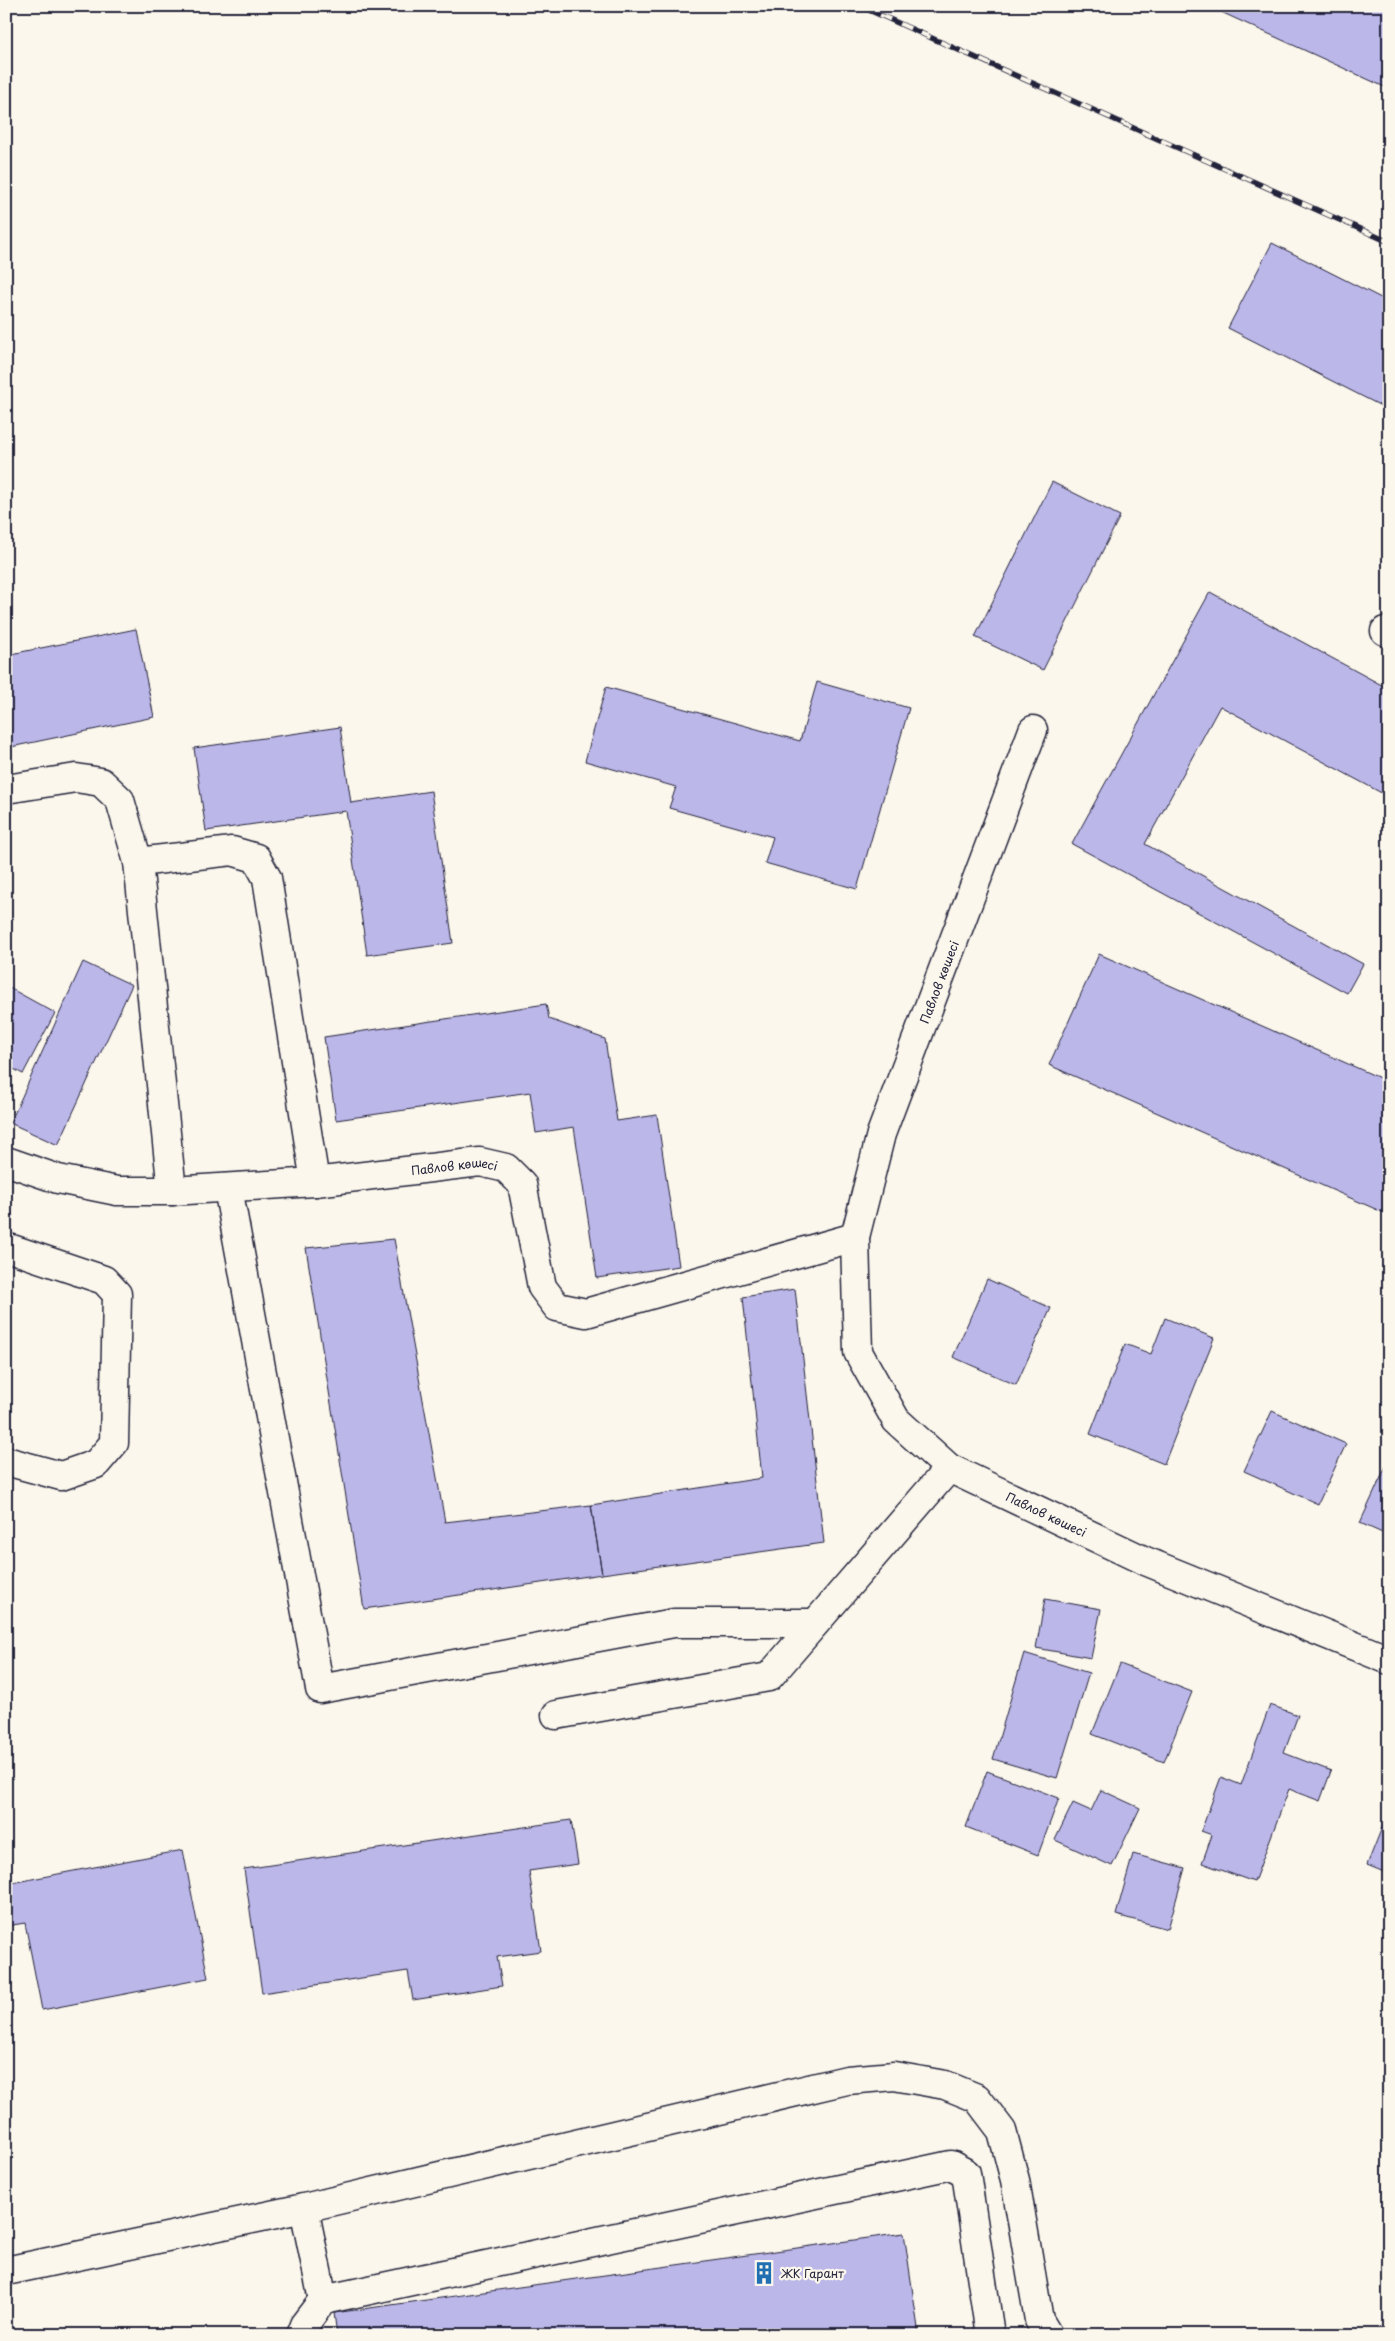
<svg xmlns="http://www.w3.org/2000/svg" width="1395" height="2341" viewBox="0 0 1395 2341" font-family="'Playpen Sans',sans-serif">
  <rect width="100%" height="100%" fill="#fbf7ec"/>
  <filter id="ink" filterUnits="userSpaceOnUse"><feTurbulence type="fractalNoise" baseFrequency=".02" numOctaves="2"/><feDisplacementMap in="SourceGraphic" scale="10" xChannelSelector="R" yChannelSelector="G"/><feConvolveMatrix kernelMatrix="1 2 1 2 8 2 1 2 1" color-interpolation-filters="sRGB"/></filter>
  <g filter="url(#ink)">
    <path fill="#bcb7e9" stroke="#22223b" d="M 1208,6 L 1389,6 L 1389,89 Z
      M 1272,243 L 1389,302 L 1389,410 L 1228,328 Z
      M 1052,482 L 1120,516 L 1043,670 L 975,637 Z
      M 1210,592 L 1389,689 L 1389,797 L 1220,706 L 1145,844 L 1363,964 L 1347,993 L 1072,844 Z
      M 136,629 L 154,717 L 6,748 L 6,655 Z
      M 817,682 L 909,708 L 857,889 L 765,863 L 773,837 L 669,808 L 676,787 L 585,761 L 606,687 L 800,741 Z
      M 340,727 L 351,803 L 431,791 L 453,943 L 367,955 L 346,811 L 206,831 L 194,748 Z
      M 1099,954 L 1389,1082 L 1389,1215 L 1049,1065 Z
      M 83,962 L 132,985 L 58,1145 L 10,1123 Z
      M 6,986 L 55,1013 L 23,1074 L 6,1065 Z
      M 546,1004 L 549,1019 L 605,1039 L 617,1121 L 657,1115 L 679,1266 L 597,1278 L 574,1127 L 536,1133 L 530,1092 L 336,1120 L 324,1037 Z
      M 394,1239 L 445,1522 L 591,1505 L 602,1574 L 364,1609 L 306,1248 Z
      M 987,1279 L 1051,1308 L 1016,1385 L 953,1357 Z
      M 795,1289 L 824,1543 L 602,1574 L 591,1505 L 762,1478 L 743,1297 Z
      M 1165,1318 L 1214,1338 L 1164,1464 L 1090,1434 L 1125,1344 L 1151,1354 Z
      M 1272,1411 L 1346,1444 L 1318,1504 L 1244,1471 Z
      M 1389,1460 L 1389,1536 L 1360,1523 Z
      M 1045,1599 L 1101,1609 L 1091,1658 L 1036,1648 Z
      M 1024,1653 L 1089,1673 L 1057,1778 L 993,1759 Z
      M 1120,1664 L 1192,1692 L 1164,1762 L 1092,1734 Z
      M 1270,1705 L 1298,1715 L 1284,1753 L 1331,1771 L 1320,1801 L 1289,1789 L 1254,1882 L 1202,1863 L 1212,1835 L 1201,1831 L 1221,1777 L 1241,1785 Z
      M 987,1771 L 1059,1798 L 1038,1855 L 966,1827 Z
      M 1101,1790 L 1140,1808 L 1112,1866 L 1055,1840 L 1073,1803 L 1091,1811 Z
      M 1389,1810 L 1389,1874 L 1367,1865 Z
      M 571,1820 L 578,1864 L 529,1871 L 541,1951 L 497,1957 L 502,1986 L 413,2000 L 408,1971 L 262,1993 L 244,1869 Z
      M 183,1850 L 208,1978 L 42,2010 L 25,1923 L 6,1926 L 6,1884 Z
      M 1133,1854 L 1185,1868 L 1168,1929 L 1116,1915 Z
      M 904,2233 L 919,2335 L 843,2335 L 842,2329 L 800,2335 L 337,2335 L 334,2313 Z"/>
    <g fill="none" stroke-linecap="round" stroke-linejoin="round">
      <defs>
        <g id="minor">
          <path d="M 1385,631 L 1389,633"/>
          <path id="s1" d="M 1033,730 L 881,1134 L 855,1237 L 858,1352 L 896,1420 L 949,1468 L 1143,1560 L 1389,1660"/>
          <path d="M 6,789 L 76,778 L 101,782 L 120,800 L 138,862 L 172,1191"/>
          <path d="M 138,862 L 232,851 L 256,858 L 267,878 L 315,1182"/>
          <path id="s2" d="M 6,1161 L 58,1179 L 117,1191 L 172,1191 L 315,1182 L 480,1162 L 506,1168 L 522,1184 L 542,1287 L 557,1307 L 586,1313 L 855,1237"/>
          <path d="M 228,1188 L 320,1689 L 674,1623 L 815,1623"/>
          <path d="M 6,1247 L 104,1280 L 117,1294 L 114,1443 L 96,1464 L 61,1476 L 6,1461"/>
          <path d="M 556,1715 L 769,1677 L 949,1468"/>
          <path d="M 304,2208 L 323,2300"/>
          <path d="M 6,2271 L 304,2208 L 847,2080 L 894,2076 L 945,2085 L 977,2098 L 1002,2131 L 1015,2180 L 1039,2320 L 1048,2335"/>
          <path d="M 300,2335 L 304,2325 L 323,2300 L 951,2165 L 966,2173 L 990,2335"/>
        </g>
      </defs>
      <use href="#minor" stroke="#22223b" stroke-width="31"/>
      <use href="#minor" stroke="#fbf7ec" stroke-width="28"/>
      <defs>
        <path id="rail" d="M 860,6 L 1389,242"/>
      </defs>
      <use href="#rail" stroke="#22223b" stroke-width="5.5"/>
      <use href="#rail" stroke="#fbf7ec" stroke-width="4" stroke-dasharray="11" stroke-linecap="butt"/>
    </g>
  </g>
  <defs>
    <symbol id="building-bare" viewBox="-9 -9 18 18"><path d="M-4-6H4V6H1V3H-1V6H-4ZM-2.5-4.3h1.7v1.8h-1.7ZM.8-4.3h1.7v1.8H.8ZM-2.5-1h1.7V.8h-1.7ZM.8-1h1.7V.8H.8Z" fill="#1f6fb2" stroke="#fbf7ec" stroke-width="2.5" paint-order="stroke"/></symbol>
  </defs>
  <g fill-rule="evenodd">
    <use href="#building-bare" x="748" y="2257" width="32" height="32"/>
  </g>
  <g text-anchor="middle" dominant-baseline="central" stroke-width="4.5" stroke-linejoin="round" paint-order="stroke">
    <g font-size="12" fill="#22223b" stroke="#fbf7ec">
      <text transform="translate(939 982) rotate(-69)">Павлов көшесі</text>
      <text stroke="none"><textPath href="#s2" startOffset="454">Павлов көшесі</textPath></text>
      <text stroke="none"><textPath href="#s1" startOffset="910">Павлов көшесі</textPath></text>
    </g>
    <g font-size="12" fill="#22223b" stroke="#fbf7ec" text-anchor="start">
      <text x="781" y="2273">ЖК Гарант</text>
    </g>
  </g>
  <rect width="1395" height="2341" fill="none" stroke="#fbf7ec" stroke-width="25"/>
  <rect x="12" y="12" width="1370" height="2316" fill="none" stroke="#22223b" stroke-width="2" filter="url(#ink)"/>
</svg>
